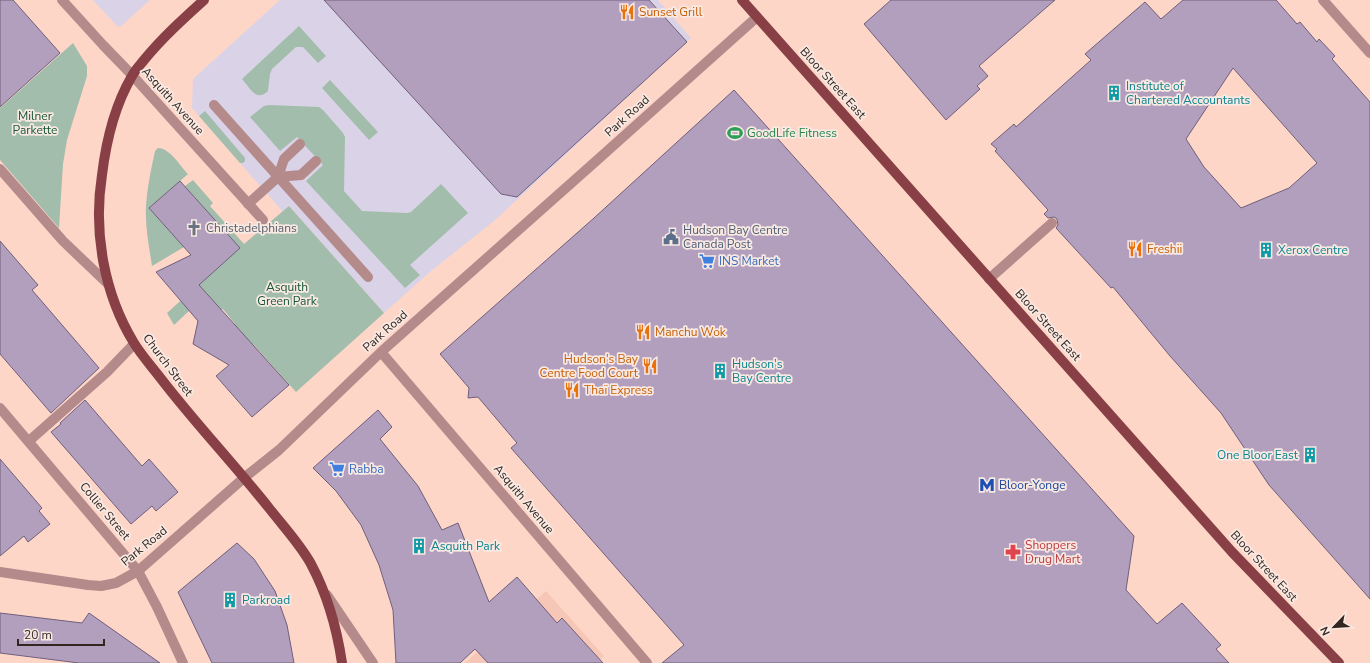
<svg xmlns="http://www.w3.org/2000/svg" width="1370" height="663" viewBox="0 0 1370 663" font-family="'Nunito Sans',sans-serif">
  <rect width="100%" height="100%" fill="#fdd6c8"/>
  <path fill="#dad2e7" d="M 93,0 L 150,0 L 120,27 L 117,26 Z
    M 280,0 L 658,0 L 691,38 L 494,221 L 431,271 L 384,313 L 289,206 L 283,212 L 192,108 L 193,79 Z"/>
  <path fill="#f6c7b6" d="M 546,591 L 604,656 L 596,663 L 465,663 Z"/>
  <path fill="#a2bdab" d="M 299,26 L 326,56 L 318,63 L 303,47 L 296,47 L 272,69 L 270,74 L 268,91 C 256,102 251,89 242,79 Z
    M 73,43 L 87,66 L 87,76 L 67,140 L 63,164 L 59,228 L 0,160 L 0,108 Z
    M 330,80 L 378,132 L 369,140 L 322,88 Z
    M 269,105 L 319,107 L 323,110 L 343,133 L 345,137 L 344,191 L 362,211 L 407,213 L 411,212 L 441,184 L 468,213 L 410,265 L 420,275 L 405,288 L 306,181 L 323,165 L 297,137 L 280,151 L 250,117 L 264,106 Z
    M 205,111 L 245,158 L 245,161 L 243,163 L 240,163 L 199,116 Z
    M 158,148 C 170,148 180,166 188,174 L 149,208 L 184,247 L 152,266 C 149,246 145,227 146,207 C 147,188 151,170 155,151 Z
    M 193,180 L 213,203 L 210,206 L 244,244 L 289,206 L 384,313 L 296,392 L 253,344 L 248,348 L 232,327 L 235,324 L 223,309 L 207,320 L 190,310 L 174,325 L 167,313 L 239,248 L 185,186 Z"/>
  <path fill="#b29fbd" stroke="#705f7b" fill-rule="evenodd" d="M 0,0 L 13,0 L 60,53 L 0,107 Z
    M 324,0 L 649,0 L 687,42 L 517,197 L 501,194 Z
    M 891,0 L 1055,0 L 979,66 L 988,76 L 977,86 L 980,89 L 946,120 L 864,24 Z
    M 1183,0 L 1276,0 L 1297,24 L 1300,22 L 1317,42 L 1319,39 L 1335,56 L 1332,59 L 1370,102 L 1370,599 L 1269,485 L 1221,413 L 1170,356 L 1113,287 L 1111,288 L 1056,228 L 1058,225 L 1057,219 L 1054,217 L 1048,218 L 1044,214 L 1048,210 L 995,151 L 997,149 L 991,144 L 1014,124 L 1016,127 L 1091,60 L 1085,54 L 1145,2 L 1161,19 ZM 1233,68 L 1317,163 L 1289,188 L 1241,208 L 1204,167 L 1186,139 Z
    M 734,90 L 1134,536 L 1126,590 L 1157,624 L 1182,603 L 1221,645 L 1216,649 L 1229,663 L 662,663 L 684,645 L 511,448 L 517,443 L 478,397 L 468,398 L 469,388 L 440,354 L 594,218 Z
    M 180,181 L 240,248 L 199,285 L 289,385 L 252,417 L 216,376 L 229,365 L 193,344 L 198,321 L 156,272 L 191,255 L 149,208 Z
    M 0,241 L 38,285 L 32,290 L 99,368 L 51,413 L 0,354 Z
    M 85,400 L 142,466 L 149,459 L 178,492 L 156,511 L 152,506 L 131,524 L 51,432 L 61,424 L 60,423 Z
    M 378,410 L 392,427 L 380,439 L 418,486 L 442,530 L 458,523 L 489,602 L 517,577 L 557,623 L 562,618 L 603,663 L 488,663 L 475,649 L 460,663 L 396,663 L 393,610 L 379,565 L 361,525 L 336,491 L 313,468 Z
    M 0,459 L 42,508 L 39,511 L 50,524 L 28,542 L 24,536 L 0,556 Z
    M 237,543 L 254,559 L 275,591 L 287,625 L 294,663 L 212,663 L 178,592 Z
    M 0,613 L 82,623 L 89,613 L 160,663 L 79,663 L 0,653 Z"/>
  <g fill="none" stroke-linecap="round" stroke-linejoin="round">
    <path stroke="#b48a8b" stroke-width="10" d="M 214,105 L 368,277
      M 0,169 L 63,241 L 108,284
      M 278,177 L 301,175 L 316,161
      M 248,204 L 278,177 L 284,159 L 300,144
      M 989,279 L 1052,223
      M 29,441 L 107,372 L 134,344
      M 327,595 L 373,663"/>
    <path stroke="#b48a8b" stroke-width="10" d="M 62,0 L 103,45 L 132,75 L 263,220
      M 1323,0 L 1370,53
      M 381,352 L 647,663
      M 0,408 L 138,571 L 157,607 L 183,663
      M 245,477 L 279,450 L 381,352 L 595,162 L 757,17"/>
    <path stroke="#b48a8b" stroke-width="10" d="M 0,572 L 88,585 L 101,586 L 116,583 L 138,571 L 245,477"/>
    <path stroke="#884046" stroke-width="10" d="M 204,0 C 183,19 162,38 144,60 C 140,65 135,70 132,76 C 115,105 106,142 102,175 C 93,232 104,294 134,343 C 142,356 153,368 162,380 C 196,424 234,464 269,508 C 283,526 300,544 311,564 C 327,594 337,629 342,663
      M 742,0 L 1232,552 L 1339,663"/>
  </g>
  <defs>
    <symbol id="restaurant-bare" viewBox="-9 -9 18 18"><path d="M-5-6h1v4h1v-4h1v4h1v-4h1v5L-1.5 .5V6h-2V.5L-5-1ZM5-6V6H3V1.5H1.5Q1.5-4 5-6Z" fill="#e8710a" stroke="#f9e9e3" stroke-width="2.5" paint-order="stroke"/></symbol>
    <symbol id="building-bare" viewBox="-9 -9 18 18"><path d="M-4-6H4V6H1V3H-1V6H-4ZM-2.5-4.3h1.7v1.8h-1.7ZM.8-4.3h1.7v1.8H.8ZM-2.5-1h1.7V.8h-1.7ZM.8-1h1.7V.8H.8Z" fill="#0f9aa8" stroke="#f9e9e3" stroke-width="2.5" paint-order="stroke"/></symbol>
    <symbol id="stadium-bare" viewBox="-9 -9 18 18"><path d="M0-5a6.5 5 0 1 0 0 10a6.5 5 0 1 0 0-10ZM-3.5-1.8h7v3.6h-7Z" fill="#2e9e5b" stroke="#f9e9e3" stroke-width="2.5" paint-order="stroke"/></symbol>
    <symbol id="church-bare" viewBox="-9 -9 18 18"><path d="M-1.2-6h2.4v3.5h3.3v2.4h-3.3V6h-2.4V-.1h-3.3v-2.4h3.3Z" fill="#6b7280" stroke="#f9e9e3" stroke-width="2.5" paint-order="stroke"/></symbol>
    <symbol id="civic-bare" viewBox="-9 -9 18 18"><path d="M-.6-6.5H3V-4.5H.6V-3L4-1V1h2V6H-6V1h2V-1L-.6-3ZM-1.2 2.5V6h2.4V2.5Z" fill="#5c6f8a" stroke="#f9e9e3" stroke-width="2.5" paint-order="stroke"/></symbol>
    <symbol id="supermarket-bare" viewBox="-9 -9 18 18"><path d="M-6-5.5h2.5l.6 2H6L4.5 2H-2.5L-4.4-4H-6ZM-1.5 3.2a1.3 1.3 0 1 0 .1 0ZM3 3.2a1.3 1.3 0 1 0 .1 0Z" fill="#3f7fe0" stroke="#f9e9e3" stroke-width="2.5" paint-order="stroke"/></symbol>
    <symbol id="metro-bare" viewBox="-9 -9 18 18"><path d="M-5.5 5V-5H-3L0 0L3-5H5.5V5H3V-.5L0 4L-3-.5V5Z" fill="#1a4fb4" stroke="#f9e9e3" stroke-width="2.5" paint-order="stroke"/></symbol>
    <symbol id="pharmacy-bare" viewBox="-9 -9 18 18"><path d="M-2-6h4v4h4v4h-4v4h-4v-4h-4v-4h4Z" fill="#e0444e" stroke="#f9e9e3" stroke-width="2.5" paint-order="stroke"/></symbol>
  </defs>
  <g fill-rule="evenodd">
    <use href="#restaurant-bare" x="616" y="1" width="22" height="22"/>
    <use href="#building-bare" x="1103" y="82" width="22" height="22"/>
    <use href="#stadium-bare" x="724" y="122" width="22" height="22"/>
    <use href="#church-bare" x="183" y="217" width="22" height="22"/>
    <use href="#civic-bare" x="660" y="226" width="22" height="22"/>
    <use href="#restaurant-bare" x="1124" y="238" width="22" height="22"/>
    <use href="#building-bare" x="1255" y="239" width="22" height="22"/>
    <use href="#supermarket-bare" x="696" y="250" width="22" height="22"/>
    <use href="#restaurant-bare" x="632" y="321" width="22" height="22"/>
    <use href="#restaurant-bare" x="639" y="355" width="22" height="22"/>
    <use href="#building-bare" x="709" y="360" width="22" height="22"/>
    <use href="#restaurant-bare" x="561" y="379" width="22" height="22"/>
    <use href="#building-bare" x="1299" y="444" width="22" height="22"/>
    <use href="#supermarket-bare" x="326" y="458" width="22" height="22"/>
    <use href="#metro-bare" x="976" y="474" width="22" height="22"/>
    <use href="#building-bare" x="408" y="535" width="22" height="22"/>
    <use href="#pharmacy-bare" x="1002" y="541" width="22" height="22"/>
    <use href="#building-bare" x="219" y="589" width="22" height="22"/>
  </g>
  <g text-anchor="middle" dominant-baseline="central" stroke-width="3.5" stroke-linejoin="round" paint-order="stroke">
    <g font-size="12" fill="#c56008" stroke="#f9e9e3" text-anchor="start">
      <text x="639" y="12">Sunset Grill</text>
      <text x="1147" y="249">Freshii</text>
      <text x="655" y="332">Manchu Wok</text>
      <text x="638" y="359" text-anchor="end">Hudson's Bay<tspan x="638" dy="14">Centre Food Court</tspan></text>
      <text x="584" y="390">Thaï Express</text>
    </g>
    <g font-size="12" fill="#33251f" stroke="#f9e9e3">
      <text transform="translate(833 83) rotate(48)">Bloor Street East</text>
      <text transform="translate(173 101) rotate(48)">Asquith Avenue</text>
      <text transform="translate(627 116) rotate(-42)">Park Road</text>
      <text transform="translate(1048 325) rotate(48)">Bloor Street East</text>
      <text transform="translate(385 331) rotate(-42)">Park Road</text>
      <text transform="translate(168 365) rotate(53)">Church Street</text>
      <text transform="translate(524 499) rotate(50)">Asquith Avenue</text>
      <text transform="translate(105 511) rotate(50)">Collier Street</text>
      <text transform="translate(144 546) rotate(-39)">Park Road</text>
      <text transform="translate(1264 566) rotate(47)">Bloor Street East</text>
    </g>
    <g font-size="12" fill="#0d838f" stroke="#f9e9e3" text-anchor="start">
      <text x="1126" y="86">Institute of<tspan x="1126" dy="14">Chartered Accountants</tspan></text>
      <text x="1278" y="250">Xerox Centre</text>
      <text x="732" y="364">Hudson's<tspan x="732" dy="14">Bay Centre</tspan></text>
      <text x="1298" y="455" text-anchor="end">One Bloor East</text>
      <text x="431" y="546">Asquith Park</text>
      <text x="242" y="600">Parkroad</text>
    </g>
    <g font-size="12" fill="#155736" stroke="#f9e9e3">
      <text x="35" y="116">Milner<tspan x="35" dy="14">Parkette</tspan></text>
      <text x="287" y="287">Asquith<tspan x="287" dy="14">Green Park</tspan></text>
    </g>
    <g font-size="12" fill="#27864d" stroke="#f9e9e3" text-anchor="start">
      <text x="747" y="133">GoodLife Fitness</text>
    </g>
    <g font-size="12" fill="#5b616d" stroke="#f9e9e3" text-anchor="start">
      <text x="206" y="228">Christadelphians</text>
    </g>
    <g font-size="12" fill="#4e5e75" stroke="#f9e9e3" text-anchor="start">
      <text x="683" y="230">Hudson Bay Centre<tspan x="683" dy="14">Canada Post</tspan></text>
    </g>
    <g font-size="12" fill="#366cbe" stroke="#f9e9e3" text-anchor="start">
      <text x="719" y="261">INS Market</text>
      <text x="349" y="469">Rabba</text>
    </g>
    <g font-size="12" fill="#164399" stroke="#f9e9e3" text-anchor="start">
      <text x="999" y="485">Bloor-Yonge</text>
    </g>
    <g font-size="12" fill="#be3a42" stroke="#f9e9e3" text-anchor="start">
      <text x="1025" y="545">Shoppers<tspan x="1025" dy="14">Drug Mart</tspan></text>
    </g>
  </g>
  <g transform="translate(1334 627) rotate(245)" stroke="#f9e9e3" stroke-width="3" paint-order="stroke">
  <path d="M0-3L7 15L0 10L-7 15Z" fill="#33251f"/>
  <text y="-6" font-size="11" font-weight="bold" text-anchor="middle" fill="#33251f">N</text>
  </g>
  <path d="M18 639v6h86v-6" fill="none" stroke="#33251f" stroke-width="2"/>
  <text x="24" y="639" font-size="12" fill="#33251f" stroke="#f9e9e3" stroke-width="3" paint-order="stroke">20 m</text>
</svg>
